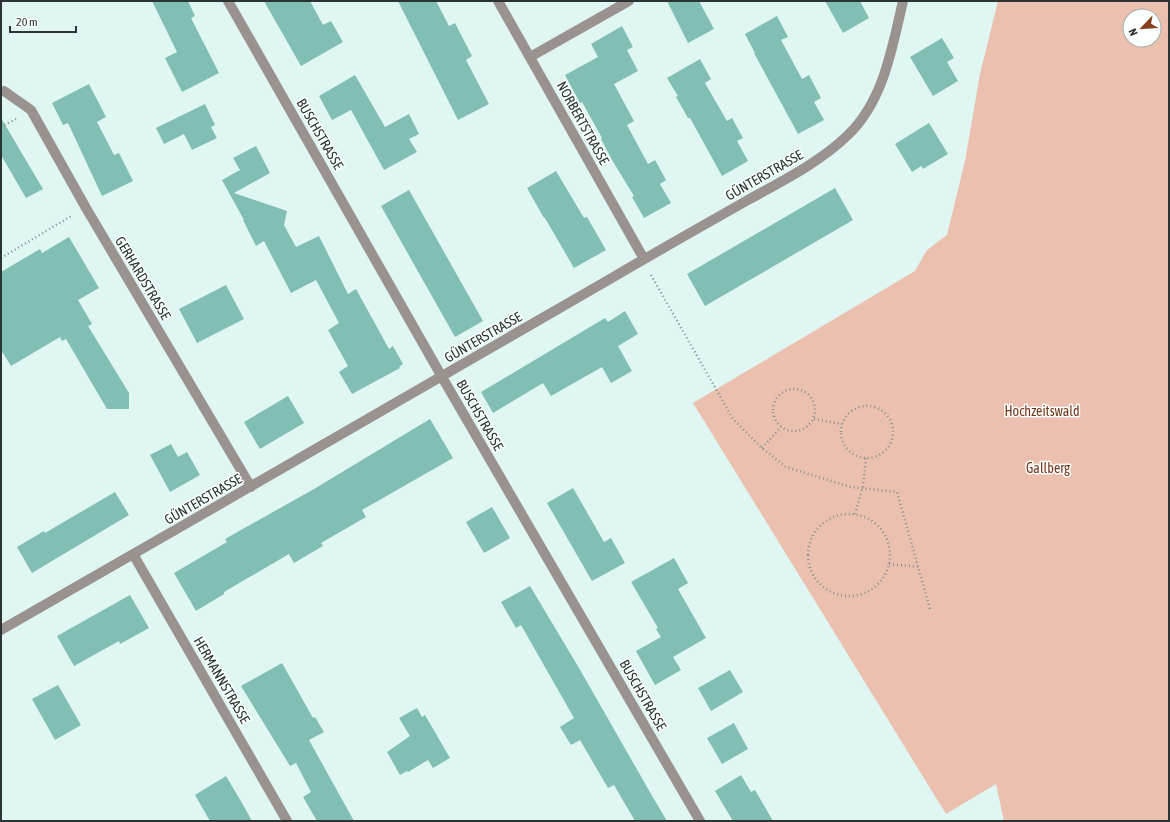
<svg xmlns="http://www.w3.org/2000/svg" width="1170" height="822" viewBox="0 0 1170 822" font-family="'Asap Condensed',sans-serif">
  <rect width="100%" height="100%" fill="#e0f6f2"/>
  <path fill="#ebc0ae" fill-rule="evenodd" d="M 998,1 L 1169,1 L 1169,821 L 1004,821 L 996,784 L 946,814 L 693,403 L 915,271 L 927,250 L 947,235 L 965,161 L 980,74 ZM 1130,16 L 1154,16 L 1154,40 L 1130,40 Z"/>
  <path fill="#81bfb5" d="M 152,1 L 188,1 L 195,16 L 191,18 L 219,73 L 182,92 L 165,58 L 177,52 Z
    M 264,1 L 310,1 L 323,25 L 331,21 L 343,42 L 301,66 Z
    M 398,1 L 436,1 L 449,26 L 455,23 L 472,56 L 466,60 L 489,104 L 458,120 Z
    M 667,1 L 699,1 L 714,29 L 688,43 Z
    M 825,1 L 860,1 L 869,18 L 843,33 Z
    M 777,16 L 788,37 L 781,40 L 802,79 L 809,75 L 821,98 L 814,102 L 824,120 L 798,134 L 754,53 L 755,53 L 745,34 Z
    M 622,26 L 633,47 L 627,50 L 638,71 L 614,84 L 634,121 L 627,125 L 648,164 L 655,160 L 666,180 L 660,184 L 671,203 L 644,218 L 632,197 L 634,196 L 612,160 L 601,139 L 602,138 L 582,102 L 580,103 L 565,75 L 598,57 L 591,44 Z
    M 942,38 L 954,58 L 947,62 L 958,81 L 933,96 L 910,57 Z
    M 700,59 L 711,79 L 705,83 L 727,121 L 732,118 L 743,138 L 737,141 L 748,161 L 722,176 L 690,118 L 688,118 L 676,97 L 678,96 L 667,78 Z
    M 355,75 L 385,127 L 409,114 L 419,134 L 409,139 L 417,152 L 384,170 L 351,110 L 332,120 L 319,96 Z
    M 89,84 L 106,117 L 97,122 L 114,155 L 119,153 L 133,181 L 102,196 L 68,123 L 63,125 L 52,103 Z
    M 205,104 L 215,125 L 211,127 L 217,138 L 192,150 L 184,134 L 164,144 L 156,128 Z
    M 1,118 L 43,189 L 26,198 L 1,155 Z
    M 929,123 L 948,154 L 923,169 L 921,166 L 912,172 L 895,144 Z
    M 256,146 L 270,173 L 234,193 L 287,211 L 284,225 L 296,247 L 319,236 L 348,294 L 356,289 L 389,349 L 393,346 L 403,364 L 399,367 L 400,368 L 352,394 L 339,372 L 348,366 L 328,330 L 339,323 L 316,280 L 291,293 L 264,241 L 256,246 L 243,220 L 244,220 L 222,180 L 240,170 L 233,158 Z
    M 556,171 L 584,218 L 587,217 L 606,250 L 574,268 L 545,218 L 544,218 L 527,188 Z
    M 835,188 L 853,220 L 705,306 L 687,274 Z
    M 409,190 L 483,321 L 455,337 L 381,206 Z
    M 69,237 L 99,288 L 78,300 L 92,324 L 88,326 L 129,393 L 129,409 L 107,409 L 66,339 L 62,341 L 60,337 L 11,366 L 1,350 L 1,272 L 40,249 L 42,253 Z
    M 226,285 L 244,319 L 197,343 L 179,309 Z
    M 625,311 L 638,334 L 618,346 L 632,371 L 611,383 L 602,367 L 551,396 L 543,383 L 493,413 L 481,392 L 605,318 L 608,322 Z
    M 288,396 L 304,423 L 260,449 L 244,422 Z
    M 430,419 L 453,458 L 362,510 L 366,517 L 321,543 L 323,546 L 294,563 L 289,554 L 224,592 L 224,594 L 196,611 L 174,573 L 227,542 L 225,539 L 314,489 Z
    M 171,444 L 178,457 L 187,452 L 200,475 L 170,492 L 150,455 Z
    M 573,488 L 604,542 L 611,538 L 625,563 L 592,581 L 547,503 Z
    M 115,492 L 129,515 L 32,573 L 17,547 L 44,531 L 45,533 Z
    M 492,507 L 510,538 L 484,553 L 466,522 Z
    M 674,558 L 688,583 L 678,589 L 706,638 L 673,657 L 681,670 L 655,685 L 636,651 L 661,637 L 656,629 L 658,628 L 631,582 Z
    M 530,586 L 579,668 L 651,794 L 667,821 L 635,821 L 614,785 L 608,788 L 580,740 L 571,745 L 560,727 L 574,718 L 521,625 L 516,628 L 501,602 Z
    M 130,595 L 149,628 L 120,644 L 119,641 L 74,666 L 57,636 Z
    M 282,663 L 313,718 L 315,717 L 324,732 L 309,740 L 354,821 L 317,821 L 303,797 L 311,792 L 296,763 L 290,766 L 241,686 Z
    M 730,670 L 743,692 L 711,711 L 698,688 Z
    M 58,685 L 81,725 L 55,740 L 32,699 Z
    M 417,708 L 422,717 L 425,715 L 450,758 L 433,768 L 428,760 L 408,772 L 407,771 L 400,775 L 387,752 L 410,736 L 399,718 Z
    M 734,723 L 748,749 L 722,764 L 707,738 Z
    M 741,775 L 751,792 L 755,790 L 773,821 L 733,821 L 715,791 Z
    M 226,776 L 242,803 L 252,821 L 210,821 L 195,795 Z"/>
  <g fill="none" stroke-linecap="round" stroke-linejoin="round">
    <path stroke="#849390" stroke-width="2.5" stroke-dasharray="1 3" stroke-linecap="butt" d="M 1,127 L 16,119
      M 1,258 L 73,215
      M 651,275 L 733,419 L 762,448 L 786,467 L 851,487 L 897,492 L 930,609
      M773 410a21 21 0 1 1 42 0a21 21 0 1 1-42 0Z
      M841 432a26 26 0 1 1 52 0a26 26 0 1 1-52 0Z
      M 814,419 L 842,424
      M 762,448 L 781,427
      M808 555a41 41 0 1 1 82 0a41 41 0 1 1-82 0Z
      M 855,514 L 863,487 L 866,458
      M 889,564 L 919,567"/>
    <path stroke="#9a928e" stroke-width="10" d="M 228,1 L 442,377 L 700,821
      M 498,1 L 644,259
      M 530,57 L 629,1
      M 4,91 L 31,110 L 86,208 L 251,487
      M 133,554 L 287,821
      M 1,630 C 204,513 408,397 610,279 C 656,252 702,226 748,200 C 782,181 819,163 848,135 C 884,100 892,48 903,1"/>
  </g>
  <g text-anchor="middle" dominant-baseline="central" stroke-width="3" stroke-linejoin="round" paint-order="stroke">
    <g font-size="14" fill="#2b3432" stroke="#fbfffe">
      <text transform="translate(583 123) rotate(61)">NORBERTSTRASSE</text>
      <text transform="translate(320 134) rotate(60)">BUSCHSTRASSE</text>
      <text transform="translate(764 175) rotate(-30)">GÜNTERSTRASSE</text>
      <text transform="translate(143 278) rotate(59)">GERHARDSTRASSE</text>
      <text transform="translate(483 337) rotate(-30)">GÜNTERSTRASSE</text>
      <text transform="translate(480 415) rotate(60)">BUSCHSTRASSE</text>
      <text transform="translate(203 499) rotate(-30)">GÜNTERSTRASSE</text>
      <text transform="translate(222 680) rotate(60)">HERMANNSTRASSE</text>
      <text transform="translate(643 695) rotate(60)">BUSCHSTRASSE</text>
    </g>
    <g font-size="14" fill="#75371a" stroke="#fbfffe">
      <text x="1042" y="411">Hochzeitswald</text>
      <text x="1048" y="468">Gallberg</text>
    </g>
  </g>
  <rect width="1170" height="822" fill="none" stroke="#2b3432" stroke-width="4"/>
  <g transform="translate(1142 28) rotate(245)"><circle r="19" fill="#fbfffe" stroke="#a8aeac"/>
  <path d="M0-3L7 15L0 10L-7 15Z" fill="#863f1c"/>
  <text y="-6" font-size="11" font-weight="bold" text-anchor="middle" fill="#2b3432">N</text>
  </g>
  <path d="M10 26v6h66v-6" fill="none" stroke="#2b3432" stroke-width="2"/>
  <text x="16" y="26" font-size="12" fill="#2b3432" stroke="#fbfffe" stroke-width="3" paint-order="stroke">20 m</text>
</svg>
